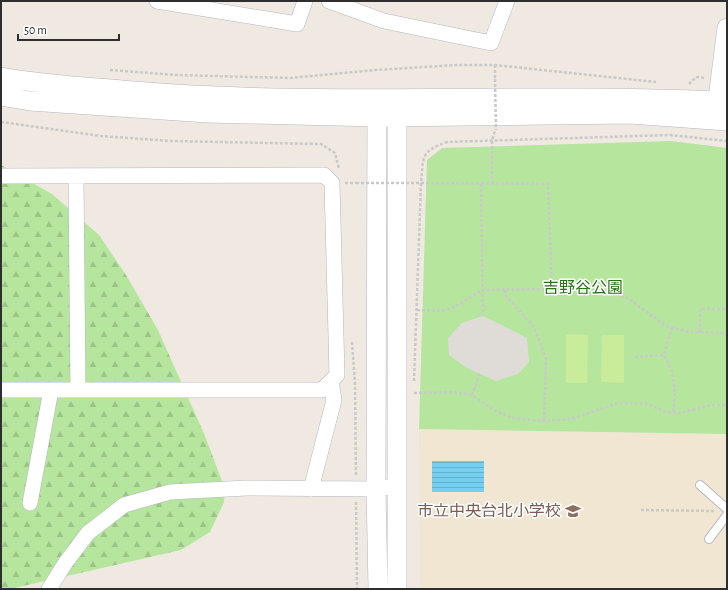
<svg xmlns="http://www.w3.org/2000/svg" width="728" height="590" viewBox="0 0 728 590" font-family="'Alegreya Sans','Noto Sans JP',sans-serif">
  <defs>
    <pattern id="forest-firs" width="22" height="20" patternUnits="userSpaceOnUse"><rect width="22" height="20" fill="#b6e59e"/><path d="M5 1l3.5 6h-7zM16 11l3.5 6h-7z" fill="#9dc588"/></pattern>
    <pattern id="water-rules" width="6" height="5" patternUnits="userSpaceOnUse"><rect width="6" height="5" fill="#75cff0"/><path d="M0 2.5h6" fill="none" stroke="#66b2ce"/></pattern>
  </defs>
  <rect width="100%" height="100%" fill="#efe9e1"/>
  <path fill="#f0e6d1" d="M 419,429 L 727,434 L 727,589 L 420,589 Z"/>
  <path fill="url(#forest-firs)" d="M 1,165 L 52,194 L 99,235 L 126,275 L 158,330 L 205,436 L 225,489 L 224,502 L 210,532 L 181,550 L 10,589 L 1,589 Z"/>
  <path fill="#b6e59e" d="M 671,141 L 727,148 L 727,434 L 419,429 L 427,160 L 442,148 Z"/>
  <path fill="#c9ec9a" d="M 566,334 L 588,335 L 587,383 L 566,383 Z
    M 602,335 L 624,335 L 624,383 L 601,382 Z"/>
  <path fill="#dfdcd8" d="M 483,316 L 527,338 L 529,362 L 518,374 L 496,381 L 467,368 L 449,355 L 448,338 L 462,323 Z"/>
  <path fill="url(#water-rules)" d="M 432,461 L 484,461 L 484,492 L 432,492 Z"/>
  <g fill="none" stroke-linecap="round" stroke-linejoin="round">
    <defs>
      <path id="service" d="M 700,485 L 727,509
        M 709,539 L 727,515"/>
      <path id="minor" d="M 157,1 L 297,24 L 305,1
        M 329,1 L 384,21 L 491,43 L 507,1
        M 1,176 L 324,175 L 332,183 L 337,375 L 322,390 L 1,390
        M 76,176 L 78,390
        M 311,489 L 334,400 L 331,381
        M 30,503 L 51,390
        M 49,589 L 66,562 L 88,533 L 124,505 L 170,492 L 247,488 L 376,489 L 396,486"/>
      <path id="tertiary" d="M 1,77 C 45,85 89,87 133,91 C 327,107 522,92 716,101 L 727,103
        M 1,96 L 30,101 L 208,113 L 378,117 L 630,114 L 727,121
        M 397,103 L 397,589
        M 377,104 L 376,489 L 378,589
        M 716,114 L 727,28"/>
    </defs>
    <use href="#service" stroke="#b4b7c1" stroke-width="10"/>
    <use href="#minor" stroke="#b4b7c1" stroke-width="16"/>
    <use href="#tertiary" stroke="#b4b7c1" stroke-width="20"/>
    <path stroke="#c9c9c9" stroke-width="2.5" stroke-dasharray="3 2" stroke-linecap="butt" d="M 495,65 L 495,79
      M 110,70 L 176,75 L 290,78 L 375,70 L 457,65 L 495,65 L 656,82
      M 689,84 L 696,77 L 705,78
      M 1,122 L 101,136 L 171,141 L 321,144 L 335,153 L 339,169
      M 345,183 L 356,183
      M 411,183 L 548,184 L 552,289
      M 481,184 L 483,316
      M 492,184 L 492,140 L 495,131
      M 505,290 L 506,296 L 534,327 L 546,358 L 544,421
      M 417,310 L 440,311 L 455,307 L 482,290 L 552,289 L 607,291 L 629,299 L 666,326 L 690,332 L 727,333
      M 672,327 L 664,355 L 672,371 L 675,391 L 673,412
      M 700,332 L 700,309 L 727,309
      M 352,342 L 355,383 L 356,477
      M 635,357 L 664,355
      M 414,381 L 421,183 C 424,157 419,152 447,142 L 670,135 L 727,141
      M 414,393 L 453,392 L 472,395 L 494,410 L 513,418 L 544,421 L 570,419 L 619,403 L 645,403 L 666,412 L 679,413 L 712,405 L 727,405
      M 472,395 L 480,374
      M 356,502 L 357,589
      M 641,510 L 714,511"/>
    <use href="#service" stroke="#fff" stroke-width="8"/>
    <use href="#minor" stroke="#fff" stroke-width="15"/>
    <use href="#tertiary" stroke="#fff" stroke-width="19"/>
    <path stroke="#c9c9c9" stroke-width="2.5" stroke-dasharray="3 2" stroke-linecap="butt" d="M 495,79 L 496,130
      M 356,183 L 409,183"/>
  </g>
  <defs>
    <symbol id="school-bare" viewBox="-9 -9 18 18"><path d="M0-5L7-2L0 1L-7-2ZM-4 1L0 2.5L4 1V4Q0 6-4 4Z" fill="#8d6e63" stroke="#fff" stroke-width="2.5" paint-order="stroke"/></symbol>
  </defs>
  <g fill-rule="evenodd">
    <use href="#school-bare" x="562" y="500" width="22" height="22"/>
  </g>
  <g text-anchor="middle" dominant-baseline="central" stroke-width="3" stroke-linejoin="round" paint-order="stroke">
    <g font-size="16" fill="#2c6e1b" stroke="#fff">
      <text x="583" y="288">吉野谷公園</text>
    </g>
    <g font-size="16" fill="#785e54" stroke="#fff" text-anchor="end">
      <text x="561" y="511">市立中央台北小学校</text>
    </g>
  </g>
  <rect width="728" height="590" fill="none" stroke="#2e2e2e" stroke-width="4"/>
  <path d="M18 34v6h101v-6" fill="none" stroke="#2e2e2e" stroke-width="2"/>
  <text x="24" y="34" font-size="12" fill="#2e2e2e" stroke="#ffffff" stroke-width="3" paint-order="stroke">50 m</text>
</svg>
